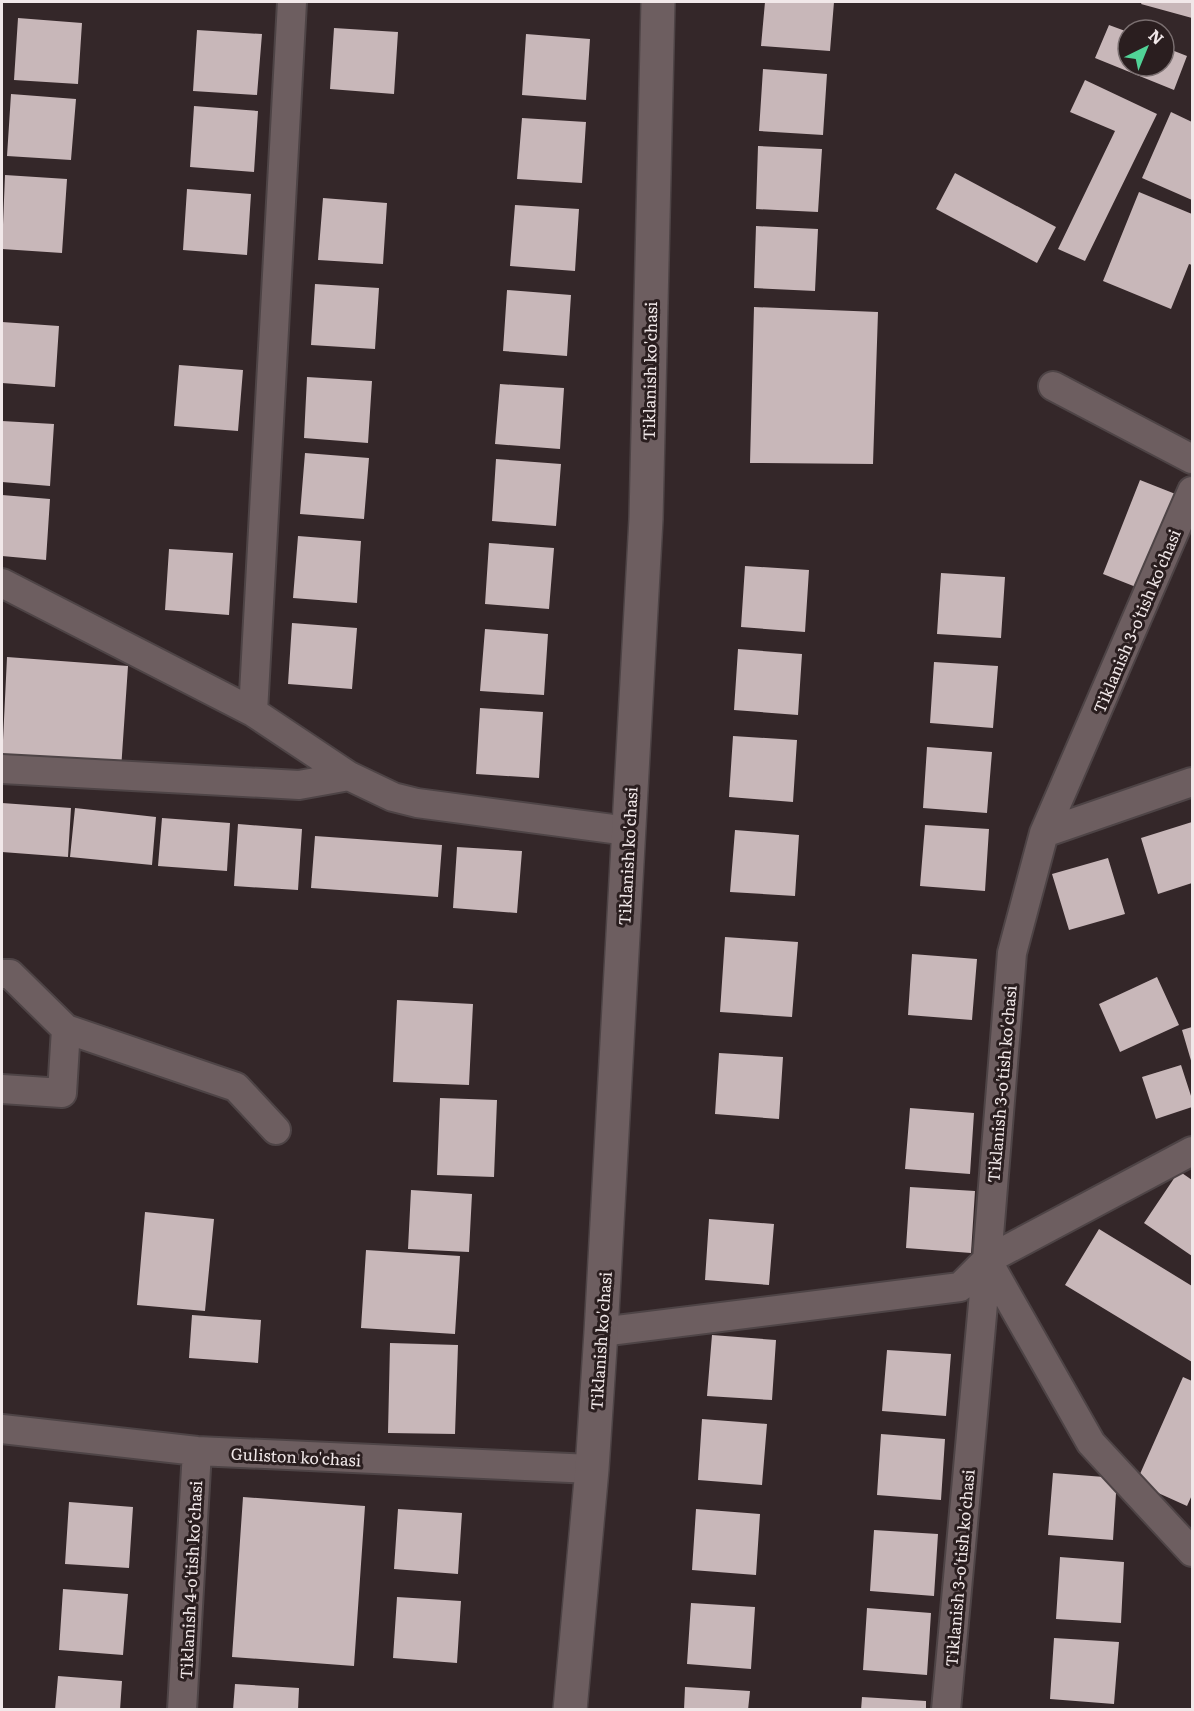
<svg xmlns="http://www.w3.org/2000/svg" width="1194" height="1711" viewBox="0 0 1194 1711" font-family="Literata,serif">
  <rect width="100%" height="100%" fill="#342729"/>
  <path fill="#c8b7b9" d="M 765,2 L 834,2 L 830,51 L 761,46 Z
    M 1142,2 L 1192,2 L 1192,18 L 1141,4 Z
    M 18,18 L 82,23 L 78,84 L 14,80 Z
    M 1109,25 L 1128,32 L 1128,66 L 1164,66 L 1164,47 L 1187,56 L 1174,90 L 1095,58 Z
    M 334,28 L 398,32 L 394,94 L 330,89 Z
    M 197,30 L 262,34 L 257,95 L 193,91 Z
    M 526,34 L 590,39 L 586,100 L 522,95 Z
    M 763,69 L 827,74 L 823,135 L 759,131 Z
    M 1085,80 L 1157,114 L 1085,261 L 1058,249 L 1115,131 L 1070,112 Z
    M 11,94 L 76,99 L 71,160 L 7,156 Z
    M 194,106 L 258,111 L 254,172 L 190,167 Z
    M 1171,112 L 1192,122 L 1192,200 L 1142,178 Z
    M 522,118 L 586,122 L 582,183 L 517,179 Z
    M 758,146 L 822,149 L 818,212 L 756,209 Z
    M 955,173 L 1056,227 L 1037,263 L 936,209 Z
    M 5,175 L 67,179 L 62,253 L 2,249 Z
    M 187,189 L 251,194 L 247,255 L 183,250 Z
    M 1139,192 L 1192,214 L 1192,265 L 1189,264 L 1171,309 L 1103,281 Z
    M 323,198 L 387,203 L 383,264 L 318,260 Z
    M 515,205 L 579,209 L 575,271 L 510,266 Z
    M 756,226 L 818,229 L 815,291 L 754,288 Z
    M 315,284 L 379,288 L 375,349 L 311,345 Z
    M 507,290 L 571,295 L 567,356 L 503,351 Z
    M 754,307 L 878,312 L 873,464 L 750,463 Z
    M 2,322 L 59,326 L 55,387 L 2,383 Z
    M 179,365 L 243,370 L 238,431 L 174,426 Z
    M 307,377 L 372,381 L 368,443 L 304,438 Z
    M 500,384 L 564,388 L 560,449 L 495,444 Z
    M 2,421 L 54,424 L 50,486 L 2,482 Z
    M 305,453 L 369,458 L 364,519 L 300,514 Z
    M 496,459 L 561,464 L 556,526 L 492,521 Z
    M 1140,480 L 1178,495 L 1141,589 L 1103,574 Z
    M 2,495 L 50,499 L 46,560 L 2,556 Z
    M 298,536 L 361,541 L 357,603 L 293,598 Z
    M 489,543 L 554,548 L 549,609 L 485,604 Z
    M 169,549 L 233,553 L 229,615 L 165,610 Z
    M 745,566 L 809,570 L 805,632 L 741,627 Z
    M 941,573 L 1005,577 L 1001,638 L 937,634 Z
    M 292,623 L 357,628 L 352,689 L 288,684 Z
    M 485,629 L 548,634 L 544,695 L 480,691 Z
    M 738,649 L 802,654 L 798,715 L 734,710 Z
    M 7,657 L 128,666 L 121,770 L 2,761 Z
    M 934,662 L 998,666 L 993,728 L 930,723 Z
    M 480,708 L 543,712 L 539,778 L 476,774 Z
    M 733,736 L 797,740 L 793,802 L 729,797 Z
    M 927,747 L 992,752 L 987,813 L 923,808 Z
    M 2,803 L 71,808 L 68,857 L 2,852 Z
    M 75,808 L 156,817 L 152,865 L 70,857 Z
    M 162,818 L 230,823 L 227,871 L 158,866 Z
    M 1192,822 L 1192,883 L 1158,894 L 1141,838 Z
    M 238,824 L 302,829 L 298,890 L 234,886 Z
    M 925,825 L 989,829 L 985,891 L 920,886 Z
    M 735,830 L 799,835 L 795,896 L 730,892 Z
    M 315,836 L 442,845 L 438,897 L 311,888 Z
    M 457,847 L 522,851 L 517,913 L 453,908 Z
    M 1108,858 L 1125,914 L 1069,930 L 1052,874 Z
    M 725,937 L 798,942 L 792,1017 L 720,1012 Z
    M 912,954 L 977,959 L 972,1020 L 908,1015 Z
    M 1157,977 L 1179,1025 L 1120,1052 L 1099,1004 Z
    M 397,1000 L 473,1004 L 469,1085 L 393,1082 Z
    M 1192,1027 L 1192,1064 L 1182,1030 Z
    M 719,1053 L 783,1057 L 779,1119 L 715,1114 Z
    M 1181,1065 L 1192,1099 L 1192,1107 L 1156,1119 L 1142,1077 Z
    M 440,1098 L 497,1100 L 494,1177 L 437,1175 Z
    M 910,1108 L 974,1113 L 970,1174 L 905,1169 Z
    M 1179,1171 L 1192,1180 L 1192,1256 L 1144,1223 Z
    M 910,1187 L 975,1191 L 971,1253 L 906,1248 Z
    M 411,1190 L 472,1194 L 469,1252 L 408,1249 Z
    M 145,1212 L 214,1219 L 205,1311 L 137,1305 Z
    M 709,1219 L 774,1224 L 769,1285 L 705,1280 Z
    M 1099,1229 L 1192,1286 L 1192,1362 L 1065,1285 Z
    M 366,1250 L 460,1256 L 455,1334 L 361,1328 Z
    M 192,1315 L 261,1320 L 258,1363 L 189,1358 Z
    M 712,1335 L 776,1340 L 772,1400 L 707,1396 Z
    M 390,1343 L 458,1345 L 455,1434 L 388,1433 Z
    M 887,1350 L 951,1354 L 946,1416 L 882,1411 Z
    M 1183,1377 L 1192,1381 L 1192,1495 L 1187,1506 L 1136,1483 Z
    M 702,1419 L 767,1424 L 762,1485 L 698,1480 Z
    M 881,1434 L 945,1439 L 941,1500 L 877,1495 Z
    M 1053,1473 L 1117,1478 L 1113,1540 L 1048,1535 Z
    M 243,1497 L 365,1506 L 354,1666 L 232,1657 Z
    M 69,1502 L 133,1507 L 129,1568 L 65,1564 Z
    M 398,1509 L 462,1513 L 458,1574 L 394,1569 Z
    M 696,1509 L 760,1514 L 756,1575 L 692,1570 Z
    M 874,1530 L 938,1534 L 934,1596 L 870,1591 Z
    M 1060,1557 L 1124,1562 L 1121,1623 L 1056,1619 Z
    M 63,1589 L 128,1594 L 123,1655 L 59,1650 Z
    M 397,1597 L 461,1601 L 457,1663 L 393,1658 Z
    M 691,1603 L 755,1607 L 751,1669 L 687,1664 Z
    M 867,1608 L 931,1613 L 927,1675 L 863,1670 Z
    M 1054,1638 L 1119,1642 L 1114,1704 L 1050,1699 Z
    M 58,1676 L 122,1681 L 120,1710 L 55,1710 Z
    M 235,1684 L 299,1688 L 298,1710 L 233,1710 Z
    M 685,1687 L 750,1691 L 748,1710 L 684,1710 Z
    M 862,1697 L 926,1701 L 926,1710 L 861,1710 Z"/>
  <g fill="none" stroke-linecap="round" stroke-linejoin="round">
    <defs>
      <path id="minor" d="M 1053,386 L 1192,459
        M 2,583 L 253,712 L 349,776 L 393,797 L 417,803 L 628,831
        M 253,712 L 292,2
        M 2,769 L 299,785 L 349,776
        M 1044,833 L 1192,782
        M 2,974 L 10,974 L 66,1029 L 236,1087 L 276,1130
        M 2,1089 L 62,1093 L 66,1029
        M 987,1260 L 1091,1443 L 1192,1552
        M 601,1332 L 960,1287 L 987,1260 L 1192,1151
        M 2,1429 L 197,1451 L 592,1469
        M 182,1710 L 197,1451
        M 946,1710 L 987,1260 L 1012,953 L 1044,833 L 1192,491"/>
      <path id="tertiary" d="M 570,1710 L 592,1469 L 601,1332 L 646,519 L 658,2"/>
    </defs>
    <use href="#minor" stroke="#4e4446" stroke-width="32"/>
    <use href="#tertiary" stroke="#4e4446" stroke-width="36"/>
    <use href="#minor" stroke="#6d5e60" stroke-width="28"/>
    <use href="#tertiary" stroke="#6d5e60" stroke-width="33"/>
  </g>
  <g text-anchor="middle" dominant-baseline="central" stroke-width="6" stroke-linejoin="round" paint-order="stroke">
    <g font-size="16" fill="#f1e8e9" stroke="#2a1e1f">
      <text transform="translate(649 371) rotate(-89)">Tiklanish ko'chasi</text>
      <text transform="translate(1136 621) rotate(-67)">Tiklanish 3-o'tish ko'chasi</text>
      <text transform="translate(627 856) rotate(-87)">Tiklanish ko'chasi</text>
      <text transform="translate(1001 1084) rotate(-85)">Tiklanish 3-o'tish ko'chasi</text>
      <text transform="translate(600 1341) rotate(-86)">Tiklanish ko'chasi</text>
      <text transform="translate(296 1456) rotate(3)">Guliston ko'chasi</text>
      <text transform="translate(959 1568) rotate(-85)">Tiklanish 3-o'tish ko'chasi</text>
      <text transform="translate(190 1580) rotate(-87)">Tiklanish 4-o'tish ko‘chasi</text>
    </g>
  </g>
  <rect width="1194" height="1711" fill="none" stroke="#f1e8e9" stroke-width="6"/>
  <g transform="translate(1146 48) rotate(43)"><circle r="28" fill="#2a1e1f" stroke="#7a6f70" stroke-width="1.5"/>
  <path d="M0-4.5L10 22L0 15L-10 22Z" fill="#51d397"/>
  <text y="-9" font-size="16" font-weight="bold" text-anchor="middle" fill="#f1e8e9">N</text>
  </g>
</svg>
